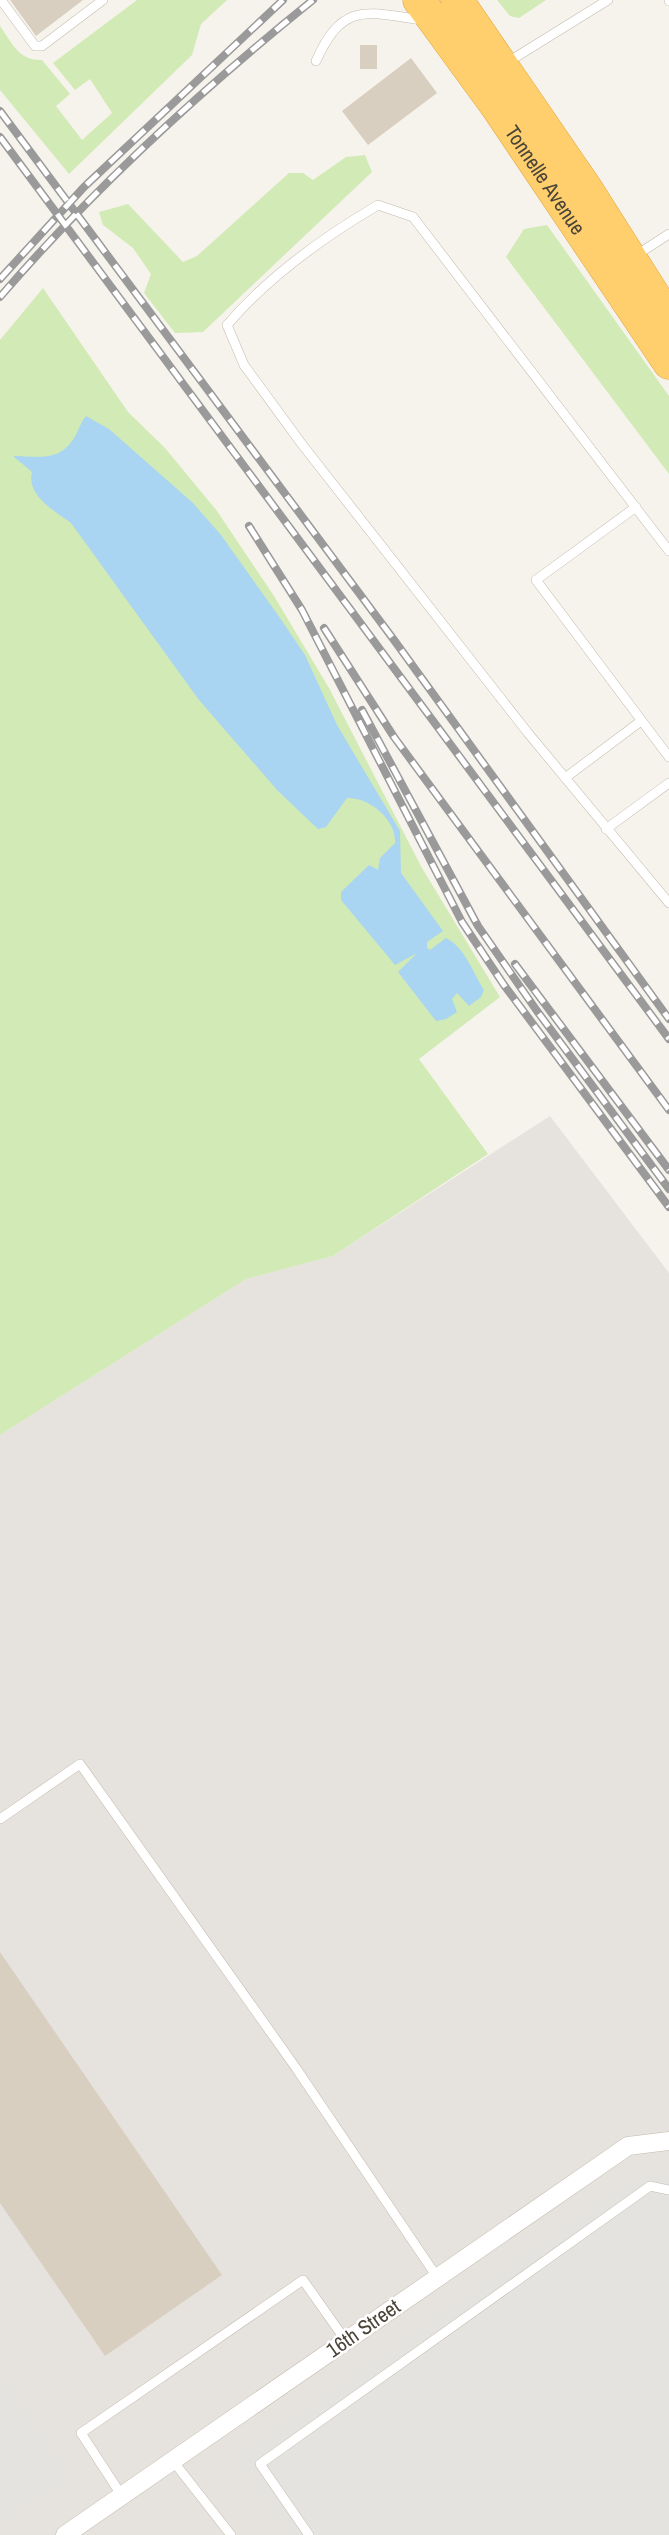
<svg xmlns="http://www.w3.org/2000/svg" width="669" height="2535" viewBox="0 0 669 2535" font-family="'Archivo Narrow',sans-serif">
  <rect width="100%" height="100%" fill="#f6f3ec"/>
  <path fill="#e6e2dd" d="M 550,1116 L 669,1273 L 669,2535 L 0,2535 L 0,1435 L 246,1279 L 333,1256 Z"/>
  <path fill="#d2eab5" d="M 137,0 L 227,0 L 201,24 L 192,55 L 69,174 L 0,90 L 0,26 C 12,43 19,61 42,60 L 70,94 L 56,106 L 82,140 L 112,113 L 90,79 L 75,90 L 53,63 Z
    M 497,0 L 546,0 L 519,18 L 510,16 Z
    M 365,155 L 372,172 L 203,332 L 175,333 L 144,293 L 151,274 L 133,248 L 103,225 L 99,212 L 128,204 L 183,262 L 197,256 L 289,173 L 303,173 L 313,180 L 346,157 Z
    M 547,225 L 669,396 L 669,474 L 506,257 L 524,229 Z
    M 43,288 L 128,412 L 165,448 L 217,511 L 274,596 L 329,688 L 422,868 L 500,997 L 419,1059 L 488,1154 L 333,1256 L 246,1279 L 0,1435 L 0,340 Z"/>
  <path fill="#e5e3e0" d="M 644,2170 L 669,2175 L 669,2535 L 288,2535 L 233,2457 Z
    M 0,2371 L 73,2476 L 0,2527 Z"/>
  <path fill="#a9d4f2" d="M 86,416 L 109,429 L 193,503 L 221,535 L 280,618 L 305,655 L 337,725 L 400,831 L 401,873 L 443,931 L 427,942 L 427,948 L 430,950 L 446,938 C 465,947 473,973 484,990 L 481,997 L 469,1006 L 457,993 L 452,999 L 457,1012 L 446,1019 L 436,1021 L 398,972 L 417,953 L 395,965 L 341,900 L 341,892 L 369,865 L 378,870 L 380,858 L 395,843 C 397,820 369,797 347,798 L 326,827 L 318,829 L 278,791 L 199,700 L 71,523 C 55,511 26,496 32,472 L 13,456 C 35,456 58,462 72,441 C 78,433 80,423 86,416 Z"/>
  <path fill="#d8cfc1" d="M 10,0 L 83,0 L 36,36 Z
    M 360,45 L 377,45 L 377,69 L 360,69 Z
    M 411,58 L 437,93 L 368,145 L 342,111 Z
    M 0,1952 L 222,2275 L 105,2356 L 0,2203 Z"/>
  <g fill="none" stroke-linecap="round" stroke-linejoin="round">
    <defs>
      <path id="lane" d="M 1,0 L 35,46 L 42,46 L 103,0
        M 669,0 L 669,1
        M 316,61 C 343,1 366,12 422,20
        M 508,62 L 608,0
        M 635,256 L 669,234
        M 636,507 L 536,580 L 669,757
        M 669,551 L 413,217 L 378,205 C 322,238 269,276 227,325 L 244,365 L 301,443 L 528,733 L 669,903
        M 565,778 L 641,721
        M 606,829 L 669,783
        M 0,1819 L 80,1764 L 296,2068 L 437,2277
        M 173,2461 L 231,2535
        M 122,2496 L 81,2433 L 303,2280 L 346,2341
        M 309,2535 L 260,2464 L 650,2186 L 669,2190"/>
      <path id="street" d="M 65,2535 L 628,2146 L 669,2141"/>
      <g id="highway">
        <path id="s1" d="M 419,0 L 497,107 L 669,363"/>
        <path d="M 457,0 L 586,188 L 669,319"/>
      </g>
    </defs>
    <use href="#lane" stroke="#c2bbae" stroke-width="10"/>
    <use href="#street" stroke="#c2bbae" stroke-width="19"/>
    <use href="#highway" stroke="#e0a43c" stroke-width="33"/>
    <use href="#lane" stroke="#fff" stroke-width="9"/>
    <use href="#street" stroke="#fff" stroke-width="18"/>
    <use href="#highway" stroke="#ffcf6e" stroke-width="32"/>
    <defs>
      <path id="rail" d="M 0,111 L 394,640 L 669,1019
        M 0,137 L 669,1039
        M 0,279 L 84,187 L 283,0
        M 0,297 C 94,188 201,90 313,0
        M 249,526 L 302,610 L 462,922 L 504,985 L 669,1207
        M 324,628 L 394,737 L 669,1110
        M 362,710 L 478,926 L 537,1011 L 669,1189
        M 515,964 L 669,1170"/>
    </defs>
    <use href="#rail" stroke="#9a9a9a" stroke-width="8"/>
    <use href="#rail" stroke="#fff" stroke-width="5" stroke-dasharray="16" stroke-linecap="butt"/>
  </g>
  <g text-anchor="middle" dominant-baseline="central" stroke-width="5" stroke-linejoin="round" paint-order="stroke">
    <g font-size="21" fill="#4b4439" stroke="#fff">
      <text stroke="none"><textPath href="#s1" startOffset="220">Tonnelle Avenue</textPath></text>
      <text transform="translate(363 2328) rotate(-35)">16th Street</text>
    </g>
  </g>
</svg>
